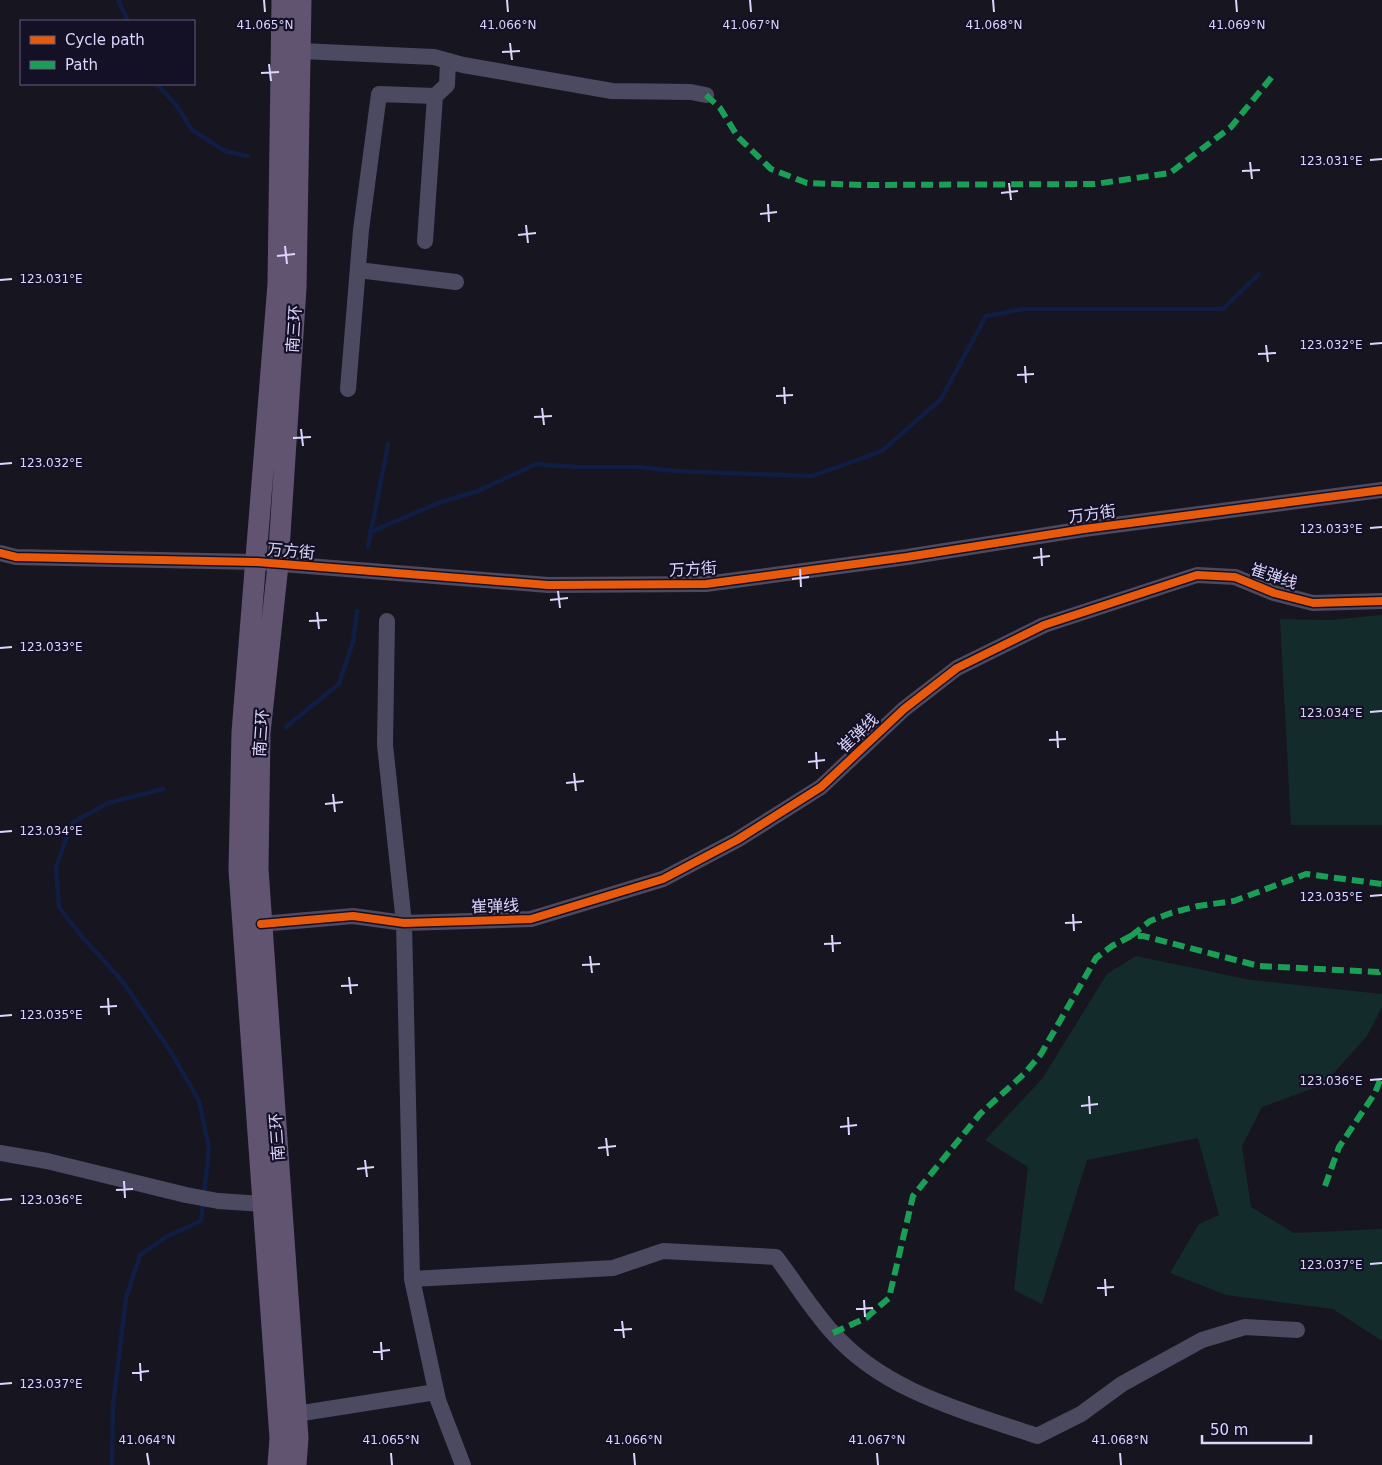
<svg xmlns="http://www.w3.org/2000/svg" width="1382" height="1465" viewBox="0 0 1382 1465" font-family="'DejaVu Sans','Noto Sans SC',sans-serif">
  <rect width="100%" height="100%" fill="#171520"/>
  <path fill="#142b2c" d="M 1382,615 L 1382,825 L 1291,825 L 1280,619 L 1330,620 Z
    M 1136,956 L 1251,980 L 1382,994 L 1382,1007 L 1367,1036 L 1323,1085 L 1262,1107 L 1242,1146 L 1251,1207 L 1294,1233 L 1382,1229 L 1382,1341 L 1333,1309 L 1226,1295 L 1170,1273 L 1199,1224 L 1219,1215 L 1198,1138 L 1087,1160 L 1042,1304 L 1014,1290 L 1028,1167 L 985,1140 L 1042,1079 L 1107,974 Z"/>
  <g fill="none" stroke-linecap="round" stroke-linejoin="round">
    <path stroke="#0f1e42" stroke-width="4.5" d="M 118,0 L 128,21
      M 157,84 L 177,106 L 192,130 L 225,151 L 248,156
      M 370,532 L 438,503 L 478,491 L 536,464 L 575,467 L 639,467 L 675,471 L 812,476 L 882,451 L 941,399 L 986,316 L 1024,309 L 1223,309 L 1259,274
      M 368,547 L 388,444
      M 286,727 L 339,684 L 353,642 L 357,611
      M 163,789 L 108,803 L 72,823 L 56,867 L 59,907 L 78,932 L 123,982 L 171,1052 L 199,1101 L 209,1148 L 204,1194
      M 112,1465 L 113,1405 L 126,1298 L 140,1255 L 166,1237 L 201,1221 L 203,1202"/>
    <path stroke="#4c4a60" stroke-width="16" d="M 300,51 L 434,57 L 463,65 L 612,91 L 691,92 L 706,95
      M 425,241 L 435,96
      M 358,270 L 456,282
      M 348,389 L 361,230 L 379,94 L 435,96 L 447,85 L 448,61
      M 0,553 L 16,557 L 257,562 L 548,585 L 706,584 L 907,557 L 1084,529 L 1382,490
      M 387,621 L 385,745 L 404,923 L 412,1279 L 438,1400 L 463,1465
      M 261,924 L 353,916 L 404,923 L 531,919 L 663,879 L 737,840 L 821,787 L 904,709 L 957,668 L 1044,625 L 1197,575 L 1235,577 L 1274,593 L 1313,603 L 1382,601
      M 0,1153 L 47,1161 L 186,1195 L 218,1201 L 263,1204
      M 412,1279 L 613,1268 L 663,1251 L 776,1257 C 795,1282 812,1310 833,1333 C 885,1392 965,1411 1037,1436 L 1081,1414 L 1122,1384 L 1202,1340 L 1245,1327 L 1297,1330
      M 296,1414 L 436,1392"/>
    <path stroke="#605471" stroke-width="21" d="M 278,1465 L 280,1438 L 239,870 L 242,732 L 278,284 L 282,0
      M 296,1465 L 298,1438 L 258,869 L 260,733 L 278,565 L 296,288 L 301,0"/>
    <path stroke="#1a9f57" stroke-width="6" stroke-dasharray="12 6" stroke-linecap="butt" d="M 706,95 L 720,108 L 738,137 L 771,169 L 807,183 L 864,185 L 1095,184 L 1170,173 L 1231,127 L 1275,73
      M 1131,936 L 1150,921 L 1171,913 L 1198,906 L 1234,901 L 1306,874 L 1382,884
      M 1325,1186 L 1339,1147 L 1375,1093 L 1382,1075
      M 833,1333 L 866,1318 L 889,1298 L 913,1196 L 980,1114 L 1025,1073 L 1041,1054 L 1096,958 L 1112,946 L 1131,936 L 1143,936 L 1259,966 L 1379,972 L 1382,970"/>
    <defs>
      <path id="cycleway" d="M 0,553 L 16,557 L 257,562 L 548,585 L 706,584 L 907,557 L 1084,529 L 1382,490
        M 261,924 L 353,916 L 404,923 L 531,919 L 663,879 L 737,840 L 821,787 L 904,709 L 957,668 L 1044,625 L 1197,575 L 1235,577 L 1274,593 L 1313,603 L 1382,601"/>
    </defs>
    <use href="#cycleway" stroke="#141025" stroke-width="11"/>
    <use href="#cycleway" stroke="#e8590c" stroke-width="8"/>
  </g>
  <path fill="none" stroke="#dcd5fd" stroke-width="2" d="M 264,0 L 265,12M 507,0 L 508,12M 750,0 L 751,12M 993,0 L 994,12M 1236,0 L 1237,12M 510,43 L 512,60M 502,52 L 520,51M 269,64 L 271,81M 261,73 L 279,72M 1370,160 L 1382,159M 1250,162 L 1252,179M 1242,171 L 1260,170M 1009,183 L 1011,200M 1001,193 L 1018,191M 768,204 L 769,222M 760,214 L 777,212M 526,225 L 528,243M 518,235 L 536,233M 285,246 L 287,264M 277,256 L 295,254M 0,280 L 12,279M 1370,344 L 1382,343M 1266,345 L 1268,362M 1258,354 L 1276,353M 1025,366 L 1026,383M 1017,375 L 1034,374M 784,387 L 785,404M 776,396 L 793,395M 542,408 L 544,425M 534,417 L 552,416M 301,429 L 303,446M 293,438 L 311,437M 0,464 L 12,463M 1370,528 L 1382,527M 1041,548 L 1042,566M 1033,558 L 1050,556M 800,569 L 801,587M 792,579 L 809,577M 558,591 L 560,608M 550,600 L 568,598M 317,612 L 319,629M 309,621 L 327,620M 0,648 L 12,647M 1370,712 L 1382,711M 1057,731 L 1058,748M 1049,740 L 1066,739M 816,752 L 817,769M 808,762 L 825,760M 574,773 L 576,791M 566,783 L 584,781M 333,794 L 335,812M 325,804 L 343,802M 0,832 L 12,831M 1370,896 L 1382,895M 1073,914 L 1074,931M 1065,923 L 1082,922M 832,935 L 833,952M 824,944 L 841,943M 590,956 L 592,973M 582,965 L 600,964M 349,977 L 351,994M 341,986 L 358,985M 108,998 L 109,1015M 100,1007 L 117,1006M 0,1016 L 12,1015M 1370,1080 L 1382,1079M 1089,1096 L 1090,1114M 1081,1106 L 1098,1104M 848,1117 L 849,1135M 840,1127 L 857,1125M 606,1138 L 608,1156M 598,1148 L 616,1146M 365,1160 L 367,1177M 357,1169 L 374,1167M 124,1181 L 125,1198M 116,1190 L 133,1189M 0,1200 L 12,1199M 1370,1264 L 1382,1263M 1105,1279 L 1106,1296M 1097,1288 L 1114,1287M 864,1300 L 865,1317M 856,1309 L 873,1308M 622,1321 L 624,1338M 614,1330 L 632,1329M 381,1342 L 382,1360M 373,1352 L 390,1350M 140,1363 L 141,1381M 132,1373 L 149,1371M 0,1384 L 12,1383M 147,1453 L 149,1465M 391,1453 L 392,1465M 634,1453 L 635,1465M 877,1453 L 878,1465M 1120,1453 L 1121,1465"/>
  <g text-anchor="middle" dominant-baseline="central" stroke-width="4.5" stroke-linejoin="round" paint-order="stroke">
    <g font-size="16" fill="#dcd5fd" stroke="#141025">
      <text transform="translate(294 329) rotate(-86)">南三环</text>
      <text transform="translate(1092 514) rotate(-8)">万方街</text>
      <text transform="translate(291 551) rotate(5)">万方街</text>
      <text transform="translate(693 569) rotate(-3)">万方街</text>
      <text transform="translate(1274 576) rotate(19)">崔弹线</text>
      <text transform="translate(261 733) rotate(-86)">南三环</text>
      <text transform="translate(858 733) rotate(-43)">崔弹线</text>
      <text transform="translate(495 906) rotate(-2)">崔弹线</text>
      <text transform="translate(277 1137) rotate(-94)">南三环</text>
    </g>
  </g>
  <g font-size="12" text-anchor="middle" fill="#dcd5fd" stroke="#141025" stroke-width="4.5" stroke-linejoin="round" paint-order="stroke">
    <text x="265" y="29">41.065°N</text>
    <text x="508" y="29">41.066°N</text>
    <text x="751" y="29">41.067°N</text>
    <text x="994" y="29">41.068°N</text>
    <text x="1237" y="29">41.069°N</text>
    <text x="1331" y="165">123.031°E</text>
    <text x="51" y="283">123.031°E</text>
    <text x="1331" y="349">123.032°E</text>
    <text x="51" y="467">123.032°E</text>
    <text x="1331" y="533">123.033°E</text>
    <text x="51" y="651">123.033°E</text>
    <text x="1331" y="717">123.034°E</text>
    <text x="51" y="835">123.034°E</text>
    <text x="1331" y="901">123.035°E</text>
    <text x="51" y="1019">123.035°E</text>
    <text x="1331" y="1085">123.036°E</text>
    <text x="51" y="1204">123.036°E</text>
    <text x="1331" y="1269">123.037°E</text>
    <text x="51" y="1388">123.037°E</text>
    <text x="147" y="1444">41.064°N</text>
    <text x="391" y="1444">41.065°N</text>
    <text x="634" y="1444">41.066°N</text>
    <text x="877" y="1444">41.067°N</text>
    <text x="1120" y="1444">41.068°N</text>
  </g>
  <rect x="20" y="20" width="175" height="65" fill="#141025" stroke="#645f7b"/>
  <rect x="30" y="36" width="25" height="8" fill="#e8590c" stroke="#645f7b"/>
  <text x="65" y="45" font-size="15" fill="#dcd5fd">Cycle path</text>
  <rect x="30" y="61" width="25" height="8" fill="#1a9f57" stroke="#645f7b"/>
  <text x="65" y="70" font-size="15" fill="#dcd5fd">Path</text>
  <path d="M1202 1435v8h109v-8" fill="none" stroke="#dcd5fd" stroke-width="2.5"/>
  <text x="1210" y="1435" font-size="15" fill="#dcd5fd" stroke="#141025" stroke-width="4" paint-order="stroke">50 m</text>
</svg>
